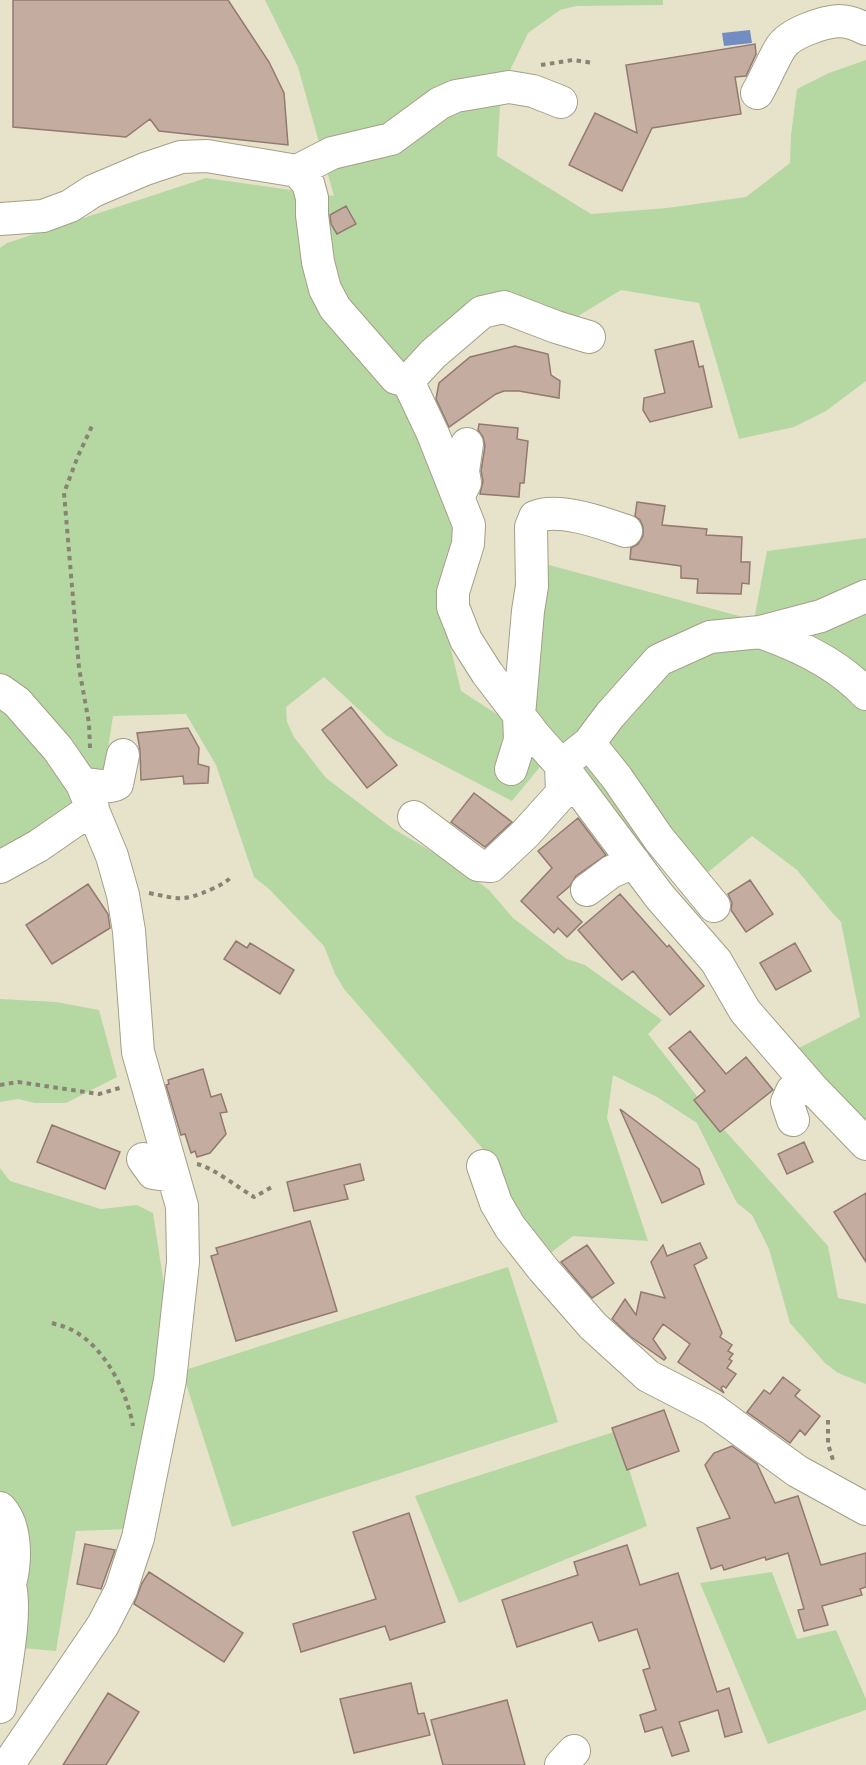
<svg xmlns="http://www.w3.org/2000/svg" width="866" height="1765" viewBox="0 0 866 1765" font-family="'PT Sans Narrow',sans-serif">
  <rect width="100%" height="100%" fill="#e7e2ca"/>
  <path fill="#b5d8a2" d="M 265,0 L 663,0 L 663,5 L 576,6 L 560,10 L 528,33 L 501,89 L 497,156 L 591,214 L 667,208 L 746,197 L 790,163 L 791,135 L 797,89 L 829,73 L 866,60 L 866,381 L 826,411 L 794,427 L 739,439 L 699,303 L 621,290 L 542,338 L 487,299 L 397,385 L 466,539 L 444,620 L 461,691 L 506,720 L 549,565 L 754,620 L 767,551 L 866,538 L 866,1134 L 789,1053 L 860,1017 L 841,922 L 830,910 L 797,870 L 752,836 L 701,878 L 630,849 L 557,746 L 512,801 L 387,736 L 324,677 L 286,707 L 287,722 L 294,737 L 326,778 L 392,828 L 458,867 L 489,890 L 513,918 L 567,959 L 585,965 L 662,1020 L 648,1034 L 719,1124 L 828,1246 L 838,1298 L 866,1304 L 866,1384 L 838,1373 L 825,1363 L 790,1323 L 769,1249 L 752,1215 L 737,1203 L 697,1123 L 657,1097 L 613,1075 L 607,1118 L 648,1241 L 573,1236 L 545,1257 L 490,1157 L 344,989 L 335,974 L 324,946 L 269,889 L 254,877 L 216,765 L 186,714 L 113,716 L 95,834 L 73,837 L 0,861 L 0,248 L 7,243 L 206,178 L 334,196 L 298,67 Z
    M 0,999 L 56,1002 L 99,1010 L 117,1077 L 66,1103 L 35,1103 L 18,1099 L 0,1102 Z
    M 0,1168 L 10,1181 L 101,1209 L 137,1205 L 153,1213 L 168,1311 L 130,1529 L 76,1531 L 56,1651 L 0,1646 Z
    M 508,1267 L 558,1422 L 232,1527 L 182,1371 Z
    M 617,1431 L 647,1526 L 459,1603 L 415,1496 Z
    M 772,1572 L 797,1639 L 836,1630 L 866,1699 L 866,1710 L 768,1744 L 700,1583 Z"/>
  <path fill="#728dc2" d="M 750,30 L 752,43 L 724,46 L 722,33 Z"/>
  <path fill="#c5aca1" stroke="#927a70" stroke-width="1.5" d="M 13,0 L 228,0 L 269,62 L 284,93 L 288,145 L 159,131 L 150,119 L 126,137 L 13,127 Z
    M 755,44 L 756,54 L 746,76 L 735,77 L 741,114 L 652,128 L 622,191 L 569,165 L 595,113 L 637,133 L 626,65 Z
    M 346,206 L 356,224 L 337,234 L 331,224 L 330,215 Z
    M 693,341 L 699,367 L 703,366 L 712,407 L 650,422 L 643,410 L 644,398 L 665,393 L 655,350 Z
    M 515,346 L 548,354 L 551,375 L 560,381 L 559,398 L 519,391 L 504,391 L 496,394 L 449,427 L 436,399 L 439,383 L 470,357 Z
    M 479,424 L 518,428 L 517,439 L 528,441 L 524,483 L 520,483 L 519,497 L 480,494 L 483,481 L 481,471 L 485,446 L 483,437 L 478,430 Z
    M 637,502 L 665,506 L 662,525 L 707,529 L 706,535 L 742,537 L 741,562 L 750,562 L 749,584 L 742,583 L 741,594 L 697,593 L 698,579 L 681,578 L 681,566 L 630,559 L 631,548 L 638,544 L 643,536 L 643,527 L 640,520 L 635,516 Z
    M 351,707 L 397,765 L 367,788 L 322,730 Z
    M 188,728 L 199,748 L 198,764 L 209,767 L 208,783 L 184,784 L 183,776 L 141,780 L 140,750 L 137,733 Z
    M 474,793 L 512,822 L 485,847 L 451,822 Z
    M 578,818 L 606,855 L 576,876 L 570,886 L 557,897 L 582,922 L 567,937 L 558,928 L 554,933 L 521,901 L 552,868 L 538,851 Z
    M 750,880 L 773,914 L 746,932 L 731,910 L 732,903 L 728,894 Z
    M 88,884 L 108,914 L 110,928 L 52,964 L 26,925 Z
    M 620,894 L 667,947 L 669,945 L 704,986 L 670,1015 L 633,971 L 622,980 L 578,930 Z
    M 236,941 L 247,948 L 250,943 L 294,970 L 280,994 L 224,959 Z
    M 795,943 L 811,971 L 776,990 L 760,963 Z
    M 690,1031 L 726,1074 L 746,1057 L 773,1090 L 720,1132 L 694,1100 L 705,1091 L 669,1048 Z
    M 203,1069 L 211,1097 L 221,1094 L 227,1112 L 220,1113 L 226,1134 L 210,1153 L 197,1157 L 195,1151 L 191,1153 L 185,1134 L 181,1135 L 166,1085 L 169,1084 L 168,1080 Z
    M 620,1109 L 699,1169 L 704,1184 L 662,1203 Z
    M 52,1125 L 120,1152 L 105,1189 L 37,1162 Z
    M 804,1142 L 813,1162 L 787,1174 L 778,1154 Z
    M 360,1164 L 364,1180 L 344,1185 L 348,1199 L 294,1211 L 287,1182 Z
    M 866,1193 L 866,1262 L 834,1212 Z
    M 310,1221 L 337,1311 L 236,1341 L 211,1256 L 218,1254 L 216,1248 Z
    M 700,1243 L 707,1258 L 694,1265 L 722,1333 L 720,1337 L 732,1345 L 728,1351 L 733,1354 L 729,1359 L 732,1361 L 727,1368 L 736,1374 L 726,1388 L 723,1386 L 721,1388 L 724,1393 L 678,1362 L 690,1344 L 663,1324 L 653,1339 L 666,1358 L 664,1360 L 631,1337 L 612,1319 L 625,1299 L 636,1315 L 641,1292 L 665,1298 L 651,1262 L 663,1245 L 667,1256 Z
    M 587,1245 L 614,1283 L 592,1298 L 561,1262 Z
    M 783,1377 L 800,1390 L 795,1396 L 820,1416 L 805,1435 L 800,1430 L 790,1443 L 747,1412 L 764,1390 L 770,1394 Z
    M 664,1410 L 679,1451 L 627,1470 L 612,1428 Z
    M 732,1446 L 757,1464 L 775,1503 L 798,1496 L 821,1565 L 866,1553 L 866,1587 L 860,1589 L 862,1595 L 822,1606 L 828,1625 L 804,1631 L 798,1610 L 804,1609 L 788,1553 L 766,1560 L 765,1557 L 724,1570 L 722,1565 L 711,1569 L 697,1528 L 730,1518 L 705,1465 L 714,1453 Z
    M 409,1513 L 445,1622 L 390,1640 L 385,1626 L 301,1652 L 293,1624 L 376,1599 L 353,1532 Z
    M 85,1544 L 115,1550 L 101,1589 L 77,1584 Z
    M 627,1545 L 640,1585 L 678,1573 L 717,1692 L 729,1688 L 742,1732 L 725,1737 L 718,1710 L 679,1722 L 689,1751 L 672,1756 L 662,1727 L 645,1732 L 640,1715 L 656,1710 L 643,1670 L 650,1668 L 637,1629 L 599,1641 L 592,1622 L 517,1647 L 502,1600 L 578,1575 L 574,1562 Z
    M 149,1572 L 243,1633 L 224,1662 L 134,1604 L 142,1583 Z
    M 411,1683 L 418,1714 L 424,1713 L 430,1735 L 354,1753 L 340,1699 Z
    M 108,1693 L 139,1712 L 106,1765 L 63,1765 Z
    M 507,1700 L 525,1765 L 443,1765 L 431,1720 Z"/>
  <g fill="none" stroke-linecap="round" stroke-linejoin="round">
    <defs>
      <path id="minor" d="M 757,93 C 766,78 772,61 781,47 C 790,33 823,22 839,21 C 849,21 858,25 866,29
        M 297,171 L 332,153 L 391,139 L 440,103 L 456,96 L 509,87 L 533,91 L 561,102
        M 0,219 L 43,216 L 70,206 L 93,191 L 145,169 L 181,157 L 207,156 L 297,171 L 308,183 L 312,198 L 312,215 L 318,262 L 325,289 L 335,308 L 383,363 L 396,378 L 408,381
        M 589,337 L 556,327 L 504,307 L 482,312 L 433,354 L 408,381 L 433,434 L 469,525 L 468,544 L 453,592 L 453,607 L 466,640 L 487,673 L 535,736 L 561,765 L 660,897 L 716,961 L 745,1011 L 811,1087 L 866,1144
        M 458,497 L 465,483 L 463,471 L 467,444
        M 760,632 C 798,645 838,664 866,694
        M 0,690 L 17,702 L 58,749 L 82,784 L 112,856 L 123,895 L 129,931 L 138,1052 L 182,1206 L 183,1262 L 170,1380 L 138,1538 L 129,1565 L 121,1590 L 103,1625 L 8,1765
        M 589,743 L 617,778 L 659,839 L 714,906
        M 511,769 L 520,740 L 519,715 L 528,611 L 532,586 L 531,527 L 535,517 C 559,507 602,523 626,531
        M 82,784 C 94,784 107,789 117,784 L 123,755
        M 414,817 L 478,865 L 491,866 L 526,833 L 562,793 L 561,765 L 589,743 L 610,715 L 659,660 L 710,637 L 760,632 L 821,616 L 866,596
        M 0,867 L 38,846 L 93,808
        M 587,890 L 611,872 L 634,862
        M 793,1120 L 787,1102 L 792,1091 L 811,1087
        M 143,1159 L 153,1173 L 173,1176
        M 483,1166 L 496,1203 L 510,1227 L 543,1269 L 593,1326 L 648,1376 L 712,1409 L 797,1471 L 866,1509
        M 0,1508 C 17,1526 16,1561 10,1584
        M 0,1563 C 3,1570 8,1578 10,1585 C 17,1617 4,1673 0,1707
        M 561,1765 L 574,1751"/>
    </defs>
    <use href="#minor" stroke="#a49f88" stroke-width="34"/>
    <path stroke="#888474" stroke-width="4" stroke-dasharray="4.5 4.5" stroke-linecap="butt" d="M 541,65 L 573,60 L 594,63
      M 90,748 L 89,723 L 79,668 L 64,493 L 78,456 L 92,426
      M 149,893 C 179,899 183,902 212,889 C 220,885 226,883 232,876
      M 0,1085 L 18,1082 L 99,1094 L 123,1087
      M 197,1164 C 214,1168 237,1187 254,1197 L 272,1187
      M 52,1323 C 58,1325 64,1326 70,1329 C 104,1345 127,1391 133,1426
      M 828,1420 L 828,1444 L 833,1460"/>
    <use href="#minor" stroke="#fff" stroke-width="32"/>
  </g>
</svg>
